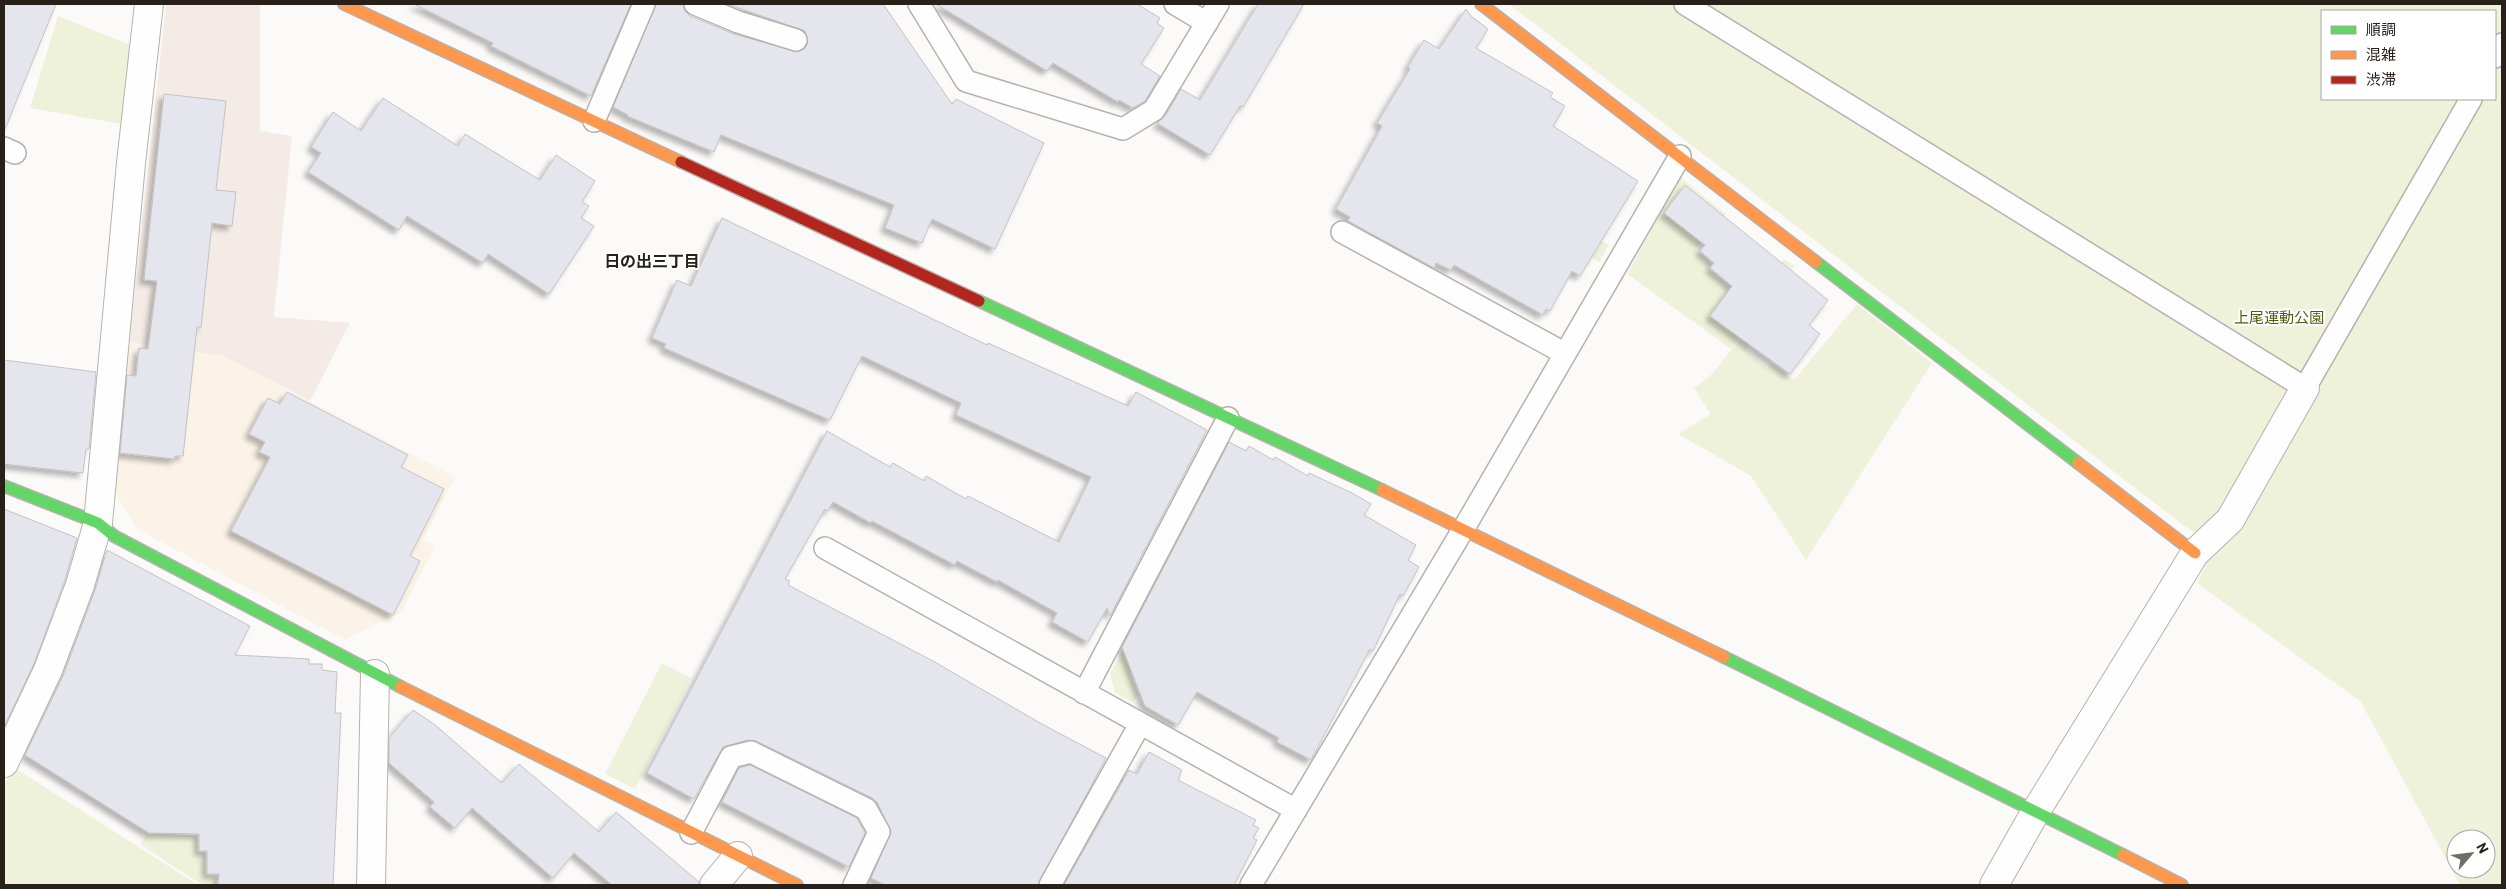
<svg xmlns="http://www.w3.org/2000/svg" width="2506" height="889" viewBox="0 0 2506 889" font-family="Barlow,'Noto Sans JP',sans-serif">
  <defs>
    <filter id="shadow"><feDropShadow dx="-4.5" dy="4.5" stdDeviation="2.5" flood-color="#0004"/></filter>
  </defs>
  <rect width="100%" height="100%" fill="#fcfaf8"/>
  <path fill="#f4ebe6" d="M 166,4 L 260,4 L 260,131 L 292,136 L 274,317 L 350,323 L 310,401 L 223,356 L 129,342 Z"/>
  <path fill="#fbf2e8" d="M 129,342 L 223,356 L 455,477 L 423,540 L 434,547 L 402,612 L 345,640 L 137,529 L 112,489 Z"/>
  <path fill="#eef2db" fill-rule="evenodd" d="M 1509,4 L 2502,4 L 2502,885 L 2460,885 L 2361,702 L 2197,583 L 2215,546 L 2183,525 ZM 2322,11 L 2495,11 L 2495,99 L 2322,99 ZM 2456,839 L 2486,839 L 2486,869 L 2456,869 Z
    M 58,16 L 131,45 L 122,124 L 30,108 Z
    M 1680,177 L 1726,214 L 1695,250 L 1712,264 L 1708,269 L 1745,298 L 1762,287 L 1784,259 L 1795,266 L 1731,349 L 1627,274 Z
    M 1569,220 L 1609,245 L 1599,262 L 1558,237 Z
    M 1857,304 L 1932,363 L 1806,560 L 1751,476 L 1678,434 L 1711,414 L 1694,388 L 1712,374 L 1753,323 L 1761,328 L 1746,350 L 1767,368 L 1771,364 L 1794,380 Z
    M 1129,638 L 1139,658 L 1130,674 L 1138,694 L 1133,703 L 1115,693 L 1110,674 Z
    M 662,663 L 691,678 L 635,789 L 605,774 Z
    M 15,768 L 198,885 L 4,885 L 4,785 Z
    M 179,788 L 186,790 L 186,835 L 197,836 L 197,852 L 205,853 L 205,875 L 216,877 L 216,885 L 202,885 L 140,844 Z"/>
  <path fill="#e5e5ed" stroke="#c3c2c5" filter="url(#shadow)" d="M 4,4 L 56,4 L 5,129 L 4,129 Z
    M 414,4 L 631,4 L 591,96 L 491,46 L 493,43 Z
    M 656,4 L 683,4 L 685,11 L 690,16 L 734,34 L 798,52 L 804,49 L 808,43 L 805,31 L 727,4 L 883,4 L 952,104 L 956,99 L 1044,143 L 995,249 L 932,219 L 922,243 L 885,228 L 894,205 L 721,135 L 714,152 L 627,116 L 628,115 L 613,107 Z
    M 936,4 L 1137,4 L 1160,18 L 1157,23 L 1164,28 L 1141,64 L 1160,76 L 1145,101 L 1133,108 L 1119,100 L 1118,102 L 1053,63 L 1047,71 Z
    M 1258,4 L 1304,4 L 1243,107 L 1240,106 L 1210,155 L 1157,123 L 1165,116 L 1181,89 L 1200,100 Z
    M 1466,9 L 1471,16 L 1488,29 L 1476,48 L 1553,93 L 1550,97 L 1565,106 L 1553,126 L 1638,181 L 1580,276 L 1572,271 L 1550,311 L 1546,309 L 1543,315 L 1454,265 L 1451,270 L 1436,263 L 1434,268 L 1348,221 L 1350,217 L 1336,209 L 1382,126 L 1377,123 L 1410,69 L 1408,67 L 1424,40 L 1439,49 Z
    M 164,94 L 226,101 L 216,190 L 236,192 L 232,226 L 212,223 L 201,327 L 197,327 L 183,456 L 175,456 L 175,459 L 120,453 L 127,375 L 136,376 L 139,348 L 148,349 L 157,281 L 144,280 Z
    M 383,98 L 458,146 L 465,134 L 540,180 L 556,155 L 595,181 L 582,202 L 589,206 L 581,218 L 594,226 L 549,294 L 488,254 L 483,263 L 407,216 L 399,230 L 308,172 L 321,153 L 311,147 L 333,112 L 361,131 Z
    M 1685,185 L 1828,300 L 1809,325 L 1820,334 L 1790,374 L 1710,316 L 1732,286 L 1710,268 L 1714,263 L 1700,251 L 1705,245 L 1664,213 Z
    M 722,218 L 987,345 L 988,343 L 1128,406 L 1136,392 L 1207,430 L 1110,616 L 1107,608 L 1088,642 L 1052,622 L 1057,613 L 998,580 L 997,582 L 957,561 L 955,565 L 872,521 L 871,523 L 833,502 L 828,511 L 825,509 L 785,579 L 790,581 L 788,585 L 933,661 L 1040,723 L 1106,758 L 1038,885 L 885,885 L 871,878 L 891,832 L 877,802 L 872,798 L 756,741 L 748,740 L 723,747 L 694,799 L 647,773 L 827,431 L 890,467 L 893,463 L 924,481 L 926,476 L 966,499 L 968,496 L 1059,542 L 1091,477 L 956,415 L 961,403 L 862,356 L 830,420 L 664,348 L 666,344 L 652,338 L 677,280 L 691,286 Z
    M 4,360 L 96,372 L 89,449 L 86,449 L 83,473 L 4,464 Z
    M 287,392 L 408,455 L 401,467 L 444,489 L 410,556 L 420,561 L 393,615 L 231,531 L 270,457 L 259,452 L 265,442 L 249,434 L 268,398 L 280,404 Z
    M 1229,442 L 1246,451 L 1249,446 L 1273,460 L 1275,457 L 1308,476 L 1309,473 L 1352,493 L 1371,504 L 1364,515 L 1416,545 L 1408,560 L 1419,567 L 1403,596 L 1400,594 L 1373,651 L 1370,649 L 1311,760 L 1277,742 L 1279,738 L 1197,692 L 1178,725 L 1145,706 L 1122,647 Z
    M 4,509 L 77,538 L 65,580 L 34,664 L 4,727 Z
    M 107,550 L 250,626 L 235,655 L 309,659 L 309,664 L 322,664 L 322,670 L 337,672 L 335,713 L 341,713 L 333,885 L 218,885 L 219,874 L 207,874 L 207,851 L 199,851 L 199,834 L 149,833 L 25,755 L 63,676 L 95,590 Z
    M 413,710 L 434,724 L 502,783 L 519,764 L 599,832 L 616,812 L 699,882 L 699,885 L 612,885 L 574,853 L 553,878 L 472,808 L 455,828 L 430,807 L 434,802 L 389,763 L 389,738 Z
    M 1149,752 L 1182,770 L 1178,780 L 1256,820 L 1253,825 L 1259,828 L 1253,838 L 1257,840 L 1234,885 L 1064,885 L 1129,770 L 1137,774 Z
    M 750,765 L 857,818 L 865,833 L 849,867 L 722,802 L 739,768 Z"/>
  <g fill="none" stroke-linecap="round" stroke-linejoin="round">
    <defs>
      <path id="lane" d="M 695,4 L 738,22 L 796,40
        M 919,4 L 966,81 L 1123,129 L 1154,110 L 1218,4
        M 1175,4 L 1207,23
        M 1685,4 L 2305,388 L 2471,99
        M 2495,57 L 2502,44
        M 594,121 L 644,4
        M 4,148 L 15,153
        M 1342,232 L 1564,353
        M 825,548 L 1296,810
        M 1084,693 L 1228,418
        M 691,833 L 731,757 L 751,752 L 866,809 L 879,832 L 854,885
        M 1050,885 L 1140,724
        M 1251,885 L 1464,528 L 1680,156"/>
      <path id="street" d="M 4,763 L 48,670 L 80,585 L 98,523 L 131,163 L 149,4
        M 371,885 L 375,674
        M 714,885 L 738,856
        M 1994,885 L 2036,811 L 2195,553 L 2230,520 L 2305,388"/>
      <path id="fast" d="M 1816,262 L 2078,463
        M 979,301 L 1382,490
        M 4,486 L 98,523 L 114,536 L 401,687
        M 1724,657 L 2123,855"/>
      <path id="slow" d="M 344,4 L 681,162
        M 1481,4 L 1816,262
        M 2078,463 L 2195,553
        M 1382,490 L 1724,657
        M 401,687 L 797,885
        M 2123,855 L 2182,885"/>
      <path id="jam" d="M 681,162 L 979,301"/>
    </defs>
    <use href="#lane" stroke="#b6b1ad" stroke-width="24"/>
    <use href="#street" stroke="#b6b1ad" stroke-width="30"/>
    <use href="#fast" stroke="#b6b1ad" stroke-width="14"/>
    <use href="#slow" stroke="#b6b1ad" stroke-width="14"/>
    <use href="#jam" stroke="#b6b1ad" stroke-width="14"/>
    <use href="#lane" stroke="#fffefe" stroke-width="21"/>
    <use href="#street" stroke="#fffefe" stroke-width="28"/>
    <use href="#fast" stroke="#63d668" stroke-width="11"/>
    <use href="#slow" stroke="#ff974d" stroke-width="11"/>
    <use href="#jam" stroke="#b3261e" stroke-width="11"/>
  </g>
  <g text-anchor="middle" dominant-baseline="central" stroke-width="4" stroke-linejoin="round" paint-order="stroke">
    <g font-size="15" fill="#515d13" stroke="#fff">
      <text x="2279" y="317">上尾運動公園</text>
    </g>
    <g font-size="16" font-weight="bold" fill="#282019" stroke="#fff">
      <text x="652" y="260">日の出三丁目</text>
    </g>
  </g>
  <rect width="2506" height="889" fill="none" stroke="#282019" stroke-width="10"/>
  <rect x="2321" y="10" width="175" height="90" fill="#ffffff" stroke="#a9a6a3"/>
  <rect x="2331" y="26" width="25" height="8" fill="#63d668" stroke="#a9a6a3"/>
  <text x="2366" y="35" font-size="15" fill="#282019">順調</text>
  <rect x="2331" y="51" width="25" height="8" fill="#ff974d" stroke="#a9a6a3"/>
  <text x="2366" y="60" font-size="15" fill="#282019">混雑</text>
  <rect x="2331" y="76" width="25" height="8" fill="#b3261e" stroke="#a9a6a3"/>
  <text x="2366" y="85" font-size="15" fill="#282019">渋滞</text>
  <g transform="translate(2471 854) rotate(62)"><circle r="24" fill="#ffffff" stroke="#a9a6a3"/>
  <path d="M0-4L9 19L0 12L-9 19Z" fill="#726c67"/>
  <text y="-8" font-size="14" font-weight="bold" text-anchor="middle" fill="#282019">N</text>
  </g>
</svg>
